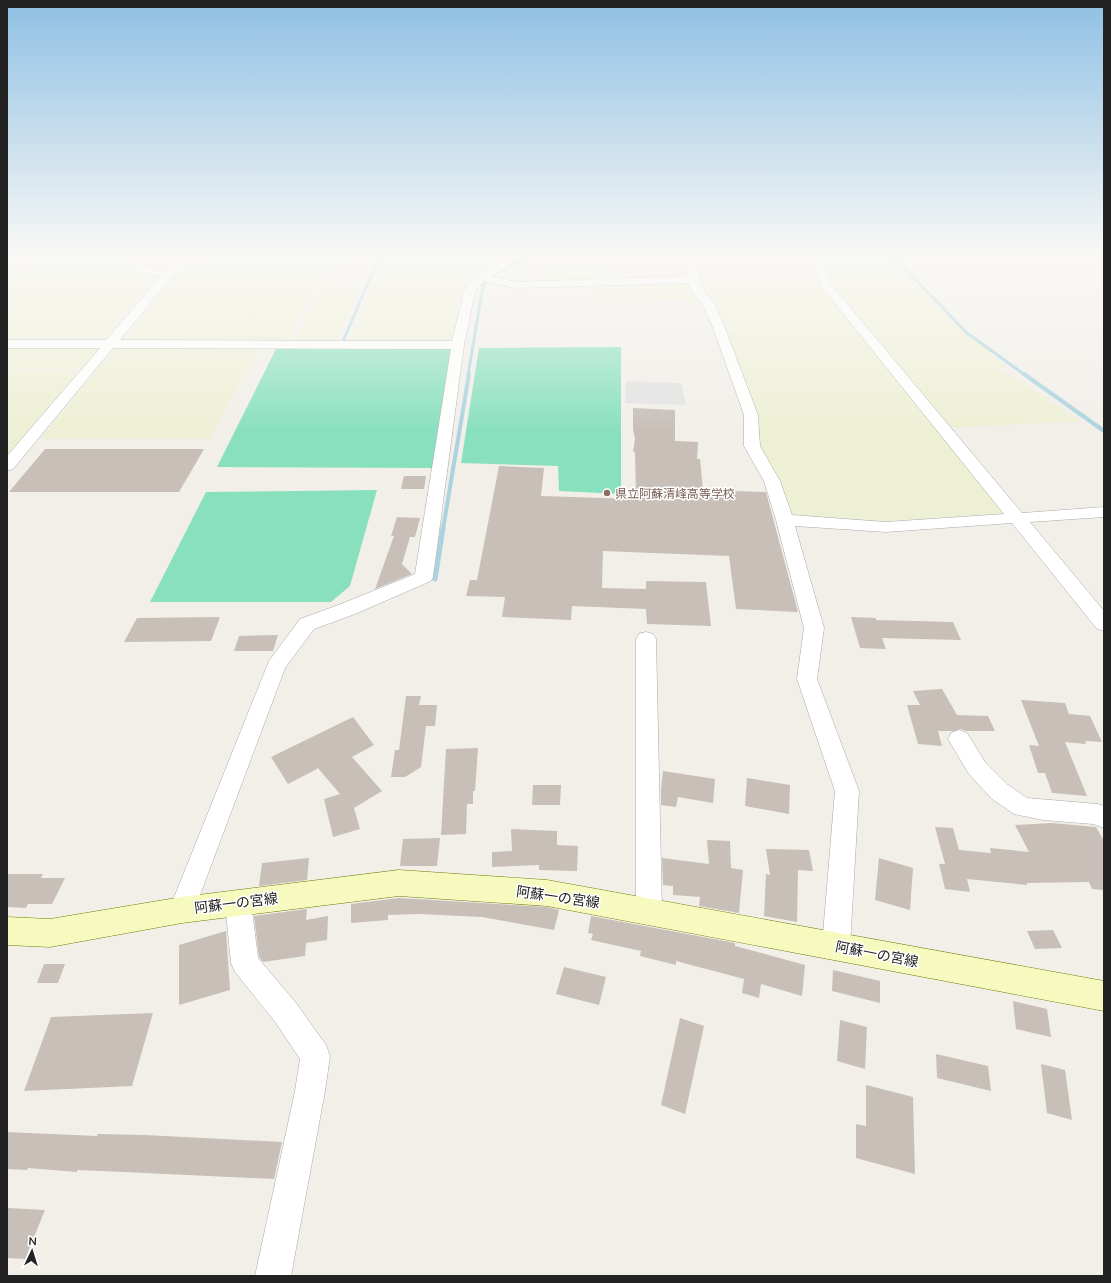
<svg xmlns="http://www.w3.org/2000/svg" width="1111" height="1283" viewBox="0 0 1111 1283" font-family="Mulish,'Noto Sans JP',sans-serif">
  <rect width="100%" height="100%" fill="#f2efe9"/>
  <path fill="#eef0d5" d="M 7,253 L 29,253 L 7,272 Z
    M 44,253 L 143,253 L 121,270 L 154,276 L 105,338 L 7,337 L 7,286 Z
    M 217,253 L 369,253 L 366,258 L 349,259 L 320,275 L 286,342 L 124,341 L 177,275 Z
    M 386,253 L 512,253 L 500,262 L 469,276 L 457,306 L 451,341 L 351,341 Z
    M 533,253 L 597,253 L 598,256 L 530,255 Z
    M 810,253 L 886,253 L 967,333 L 1007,367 L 1000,368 L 1080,421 L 944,428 L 1017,518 L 878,526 L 784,516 L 752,422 L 727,329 L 716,302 L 703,281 L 827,285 L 894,367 Z
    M 617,267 L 620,279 L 541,281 L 541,269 Z
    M 512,268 L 518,269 L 526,283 L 516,283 L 492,278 Z
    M 332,276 L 338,290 L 358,284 L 360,288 L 337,341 L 294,341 L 325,279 Z
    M 687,279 L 706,301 L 597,302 L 589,284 Z
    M 7,347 L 100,348 L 82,368 L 71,369 L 7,369 Z
    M 116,347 L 260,348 L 209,439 L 40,439 Z
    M 78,371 L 78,372 L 7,458 L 7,372 Z"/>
  <path fill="#88e0be" d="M 621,347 L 621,494 L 559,491 L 558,466 L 461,463 L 479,348 Z
    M 276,349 L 451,349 L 433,468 L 217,467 Z
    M 377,490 L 350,586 L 331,602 L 150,602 L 206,492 Z"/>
  <path fill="#e2e2e2" d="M 626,381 L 681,383 L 686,405 L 625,403 Z"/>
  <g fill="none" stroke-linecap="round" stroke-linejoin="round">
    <path stroke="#aad3df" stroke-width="3" d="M 890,253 L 967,333 L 1025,375
      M 343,341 L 381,253
      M 468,375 L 483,286 L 491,276 L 512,266 L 529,253"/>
    <path stroke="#aad3df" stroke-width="4" d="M 1024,374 L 1104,431
      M 443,529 L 469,374"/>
    <path stroke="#aad3df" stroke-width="5" d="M 435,579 L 443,528"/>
  </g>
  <path fill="#c7bfb8" d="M 633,408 L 675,410 L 675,441 L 698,442 L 697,459 L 700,459 L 703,490 L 766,492 L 798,612 L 736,609 L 729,556 L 603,551 L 602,588 L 646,589 L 646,581 L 706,582 L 711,626 L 647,624 L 646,609 L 572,606 L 571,620 L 502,617 L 505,597 L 466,596 L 470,580 L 477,580 L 499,466 L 544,468 L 541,496 L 635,499 L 636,498 L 635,452 L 633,452 L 635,439 L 633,429 Z
    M 45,449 L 204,449 L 179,492 L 9,492 Z
    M 404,476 L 426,476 L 424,489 L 401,489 Z
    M 397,517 L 420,518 L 415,537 L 410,537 L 402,564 L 412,574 L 375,589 L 394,536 L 391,536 Z
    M 220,617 L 211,641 L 124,642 L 137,618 Z
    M 851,617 L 876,618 L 876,620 L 953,622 L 961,640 L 882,638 L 886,649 L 860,648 Z
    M 278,635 L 273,651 L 234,651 L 239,636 Z
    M 942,689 L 957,715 L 988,716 L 995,731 L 966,731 L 960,729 L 953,731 L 938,731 L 942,746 L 918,744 L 907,705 L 920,705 L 913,691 Z
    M 406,696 L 421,696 L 419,705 L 437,705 L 435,726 L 426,726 L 421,767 L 405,777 L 391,777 L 395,750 L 399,750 Z
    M 1021,700 L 1065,703 L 1069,714 L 1090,716 L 1102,742 L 1085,741 L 1086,744 L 1065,742 L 1087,796 L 1052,793 L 1045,773 L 1038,773 L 1029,745 L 1039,746 Z
    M 353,717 L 374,745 L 352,757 L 382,791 L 354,808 L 360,829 L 333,837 L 324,799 L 340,794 L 317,767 L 317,769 L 288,784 L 271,757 Z
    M 478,748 L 475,791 L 473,791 L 473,804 L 467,804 L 466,834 L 441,835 L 446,749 Z
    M 663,771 L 715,779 L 713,803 L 678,797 L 676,807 L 661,805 L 661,789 Z
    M 747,778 L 790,785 L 789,814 L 745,806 Z
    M 533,785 L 561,785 L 560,805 L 532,805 Z
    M 1052,823 L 1096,827 L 1104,841 L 1104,890 L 1092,889 L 1089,882 L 1027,883 L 1027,885 L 967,879 L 970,892 L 945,889 L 939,864 L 945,864 L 935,827 L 953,828 L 959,850 L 991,853 L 990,848 L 1029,852 L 1015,825 Z
    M 511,829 L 557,831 L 557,845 L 578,846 L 577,871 L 539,870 L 539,865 L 492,867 L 492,852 L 512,851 Z
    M 440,838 L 437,866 L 400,866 L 403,839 Z
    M 707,840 L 730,841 L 731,868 L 743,870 L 739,913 L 699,906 L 700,897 L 673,895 L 673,886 L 663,885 L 662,858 L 709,864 Z
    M 766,849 L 809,850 L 813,871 L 798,870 L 797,922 L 764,916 L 766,874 L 770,875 Z
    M 309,858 L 307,880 L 259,886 L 262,863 Z
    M 879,858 L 913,868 L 910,910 L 875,900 Z
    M 7,874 L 43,874 L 41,878 L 65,878 L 52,904 L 28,904 L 26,908 L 7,907 Z
    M 399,898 L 547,907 L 559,910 L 554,930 L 482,917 L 419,914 L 388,915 L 388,920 L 351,923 L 351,904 Z
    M 307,909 L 306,920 L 328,916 L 327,940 L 306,943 L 305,956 L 263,962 L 259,957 L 254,916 Z
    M 591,916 L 735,943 L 735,946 L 805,965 L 802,996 L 761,984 L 759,998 L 742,993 L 744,979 L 676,961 L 676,965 L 640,956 L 641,951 L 591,940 L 593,934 L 588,933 Z
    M 1053,930 L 1062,948 L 1035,949 L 1027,931 Z
    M 226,931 L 230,990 L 179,1005 L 179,945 Z
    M 44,964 L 65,964 L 58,983 L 37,983 Z
    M 564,967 L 606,977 L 599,1005 L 556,994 Z
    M 833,970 L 880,981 L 880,1003 L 832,991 Z
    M 1013,1001 L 1047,1009 L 1051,1037 L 1016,1029 Z
    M 153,1013 L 132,1086 L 24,1091 L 51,1017 Z
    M 680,1018 L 704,1026 L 685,1114 L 661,1105 Z
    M 840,1020 L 867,1027 L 865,1069 L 837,1061 Z
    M 936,1054 L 988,1066 L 991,1091 L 937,1078 Z
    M 1041,1064 L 1065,1070 L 1072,1120 L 1047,1113 Z
    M 866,1085 L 913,1097 L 915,1174 L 856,1158 L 856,1124 L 866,1126 Z
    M 7,1132 L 97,1136 L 98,1134 L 145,1135 L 282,1142 L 274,1179 L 124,1172 L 77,1170 L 77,1172 L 28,1168 L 27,1170 L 7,1169 Z
    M 7,1208 L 45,1210 L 25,1259 L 7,1258 Z"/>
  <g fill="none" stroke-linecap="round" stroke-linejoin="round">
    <defs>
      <path id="minor" d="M 148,253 L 160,253 L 142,266 L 167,270 L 201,253 L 214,253 L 213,255 L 173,276 L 120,340 L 452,341 L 465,288 L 477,275 L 500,263 L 513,253 L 524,253 L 508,267 L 491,276 L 515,282 L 688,276 L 683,253 L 693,253 L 703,289 L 714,303 L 724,325 L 758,415 L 760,446 L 780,481 L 792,515 L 886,522 L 1004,514 L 825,291 L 804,253 L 814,253 L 834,288 L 1022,513 L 1104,507 L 1104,517 L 1030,522 L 1104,611 L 1104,631 L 1097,629 L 1012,523 L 886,532 L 795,526 L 824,628 L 817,679 L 859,791 L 850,946 L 846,955 L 836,959 L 826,955 L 822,946 L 835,791 L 797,679 L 804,628 L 776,520 L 764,481 L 744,446 L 744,415 L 712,325 L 702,304 L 691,290 L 689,283 L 515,288 L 484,281 L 475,291 L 464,345 L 433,577 L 431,581 L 355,614 L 314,629 L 285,668 L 191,919 L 182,922 L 173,919 L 169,910 L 269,661 L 300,619 L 341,604 L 415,574 L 451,349 L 113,348 L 13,469 L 7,471 L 7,456 L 100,348 L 7,348 L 7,340 L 106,340 L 161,276 L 134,271 L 130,265 L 132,263 Z
        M 646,632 L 653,634 L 656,639 L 662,911 L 658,920 L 649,923 L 640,920 L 636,911 L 636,639 L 639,634 Z
        M 959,730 L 967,733 L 985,762 L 1008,785 L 1027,798 L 1098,804 L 1104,806 L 1104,828 L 1093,824 L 1043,820 L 1014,814 L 992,799 L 969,774 L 948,739 L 951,733 Z
        M 238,891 L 247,895 L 251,903 L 258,958 L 296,1003 L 326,1045 L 330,1056 L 325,1091 L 291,1276 L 255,1276 L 295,1091 L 300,1059 L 276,1023 L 235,972 L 231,963 L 225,903 L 229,895 Z"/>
      <path id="secondary" d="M 399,870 L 547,880 L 1104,981 L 1104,1011 L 547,906 L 399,896 L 182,923 L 50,947 L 7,945 L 7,917 L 50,919 L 182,897 Z"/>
    </defs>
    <use href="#minor" stroke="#a9a9a9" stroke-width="1"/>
    <use href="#secondary" stroke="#707d05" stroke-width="1"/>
    <use href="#minor" fill="#fff" fill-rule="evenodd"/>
    <use href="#secondary" fill="#f7fabf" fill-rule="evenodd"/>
  </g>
  <linearGradient id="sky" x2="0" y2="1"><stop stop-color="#8fc0e4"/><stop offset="0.59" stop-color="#f9f8f5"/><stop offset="1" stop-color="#f9f8f5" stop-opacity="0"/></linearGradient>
  <rect width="1111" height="432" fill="url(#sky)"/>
  <circle fill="#8d6e63" stroke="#fff" stroke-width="1.5" cx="607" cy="493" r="4"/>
  <g text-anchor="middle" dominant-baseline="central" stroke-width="3" stroke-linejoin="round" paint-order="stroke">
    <g font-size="12" fill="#785e54" stroke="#fff" text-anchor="start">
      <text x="615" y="493">県立阿蘇清峰高等学校</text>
    </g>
    <g font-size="14" fill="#222" stroke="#fff">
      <text transform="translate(558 897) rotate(8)">阿蘇一の宮線</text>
      <text transform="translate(236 903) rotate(-7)">阿蘇一の宮線</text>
      <text transform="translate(877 954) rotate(11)">阿蘇一の宮線</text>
    </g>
  </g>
  <rect width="1111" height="1283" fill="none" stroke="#222222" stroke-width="16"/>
  <g transform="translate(32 1251) rotate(4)" stroke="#ffffff" stroke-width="3" paint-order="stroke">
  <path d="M0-3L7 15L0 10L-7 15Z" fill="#222222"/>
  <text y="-6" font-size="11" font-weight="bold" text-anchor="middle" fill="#222222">N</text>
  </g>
</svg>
